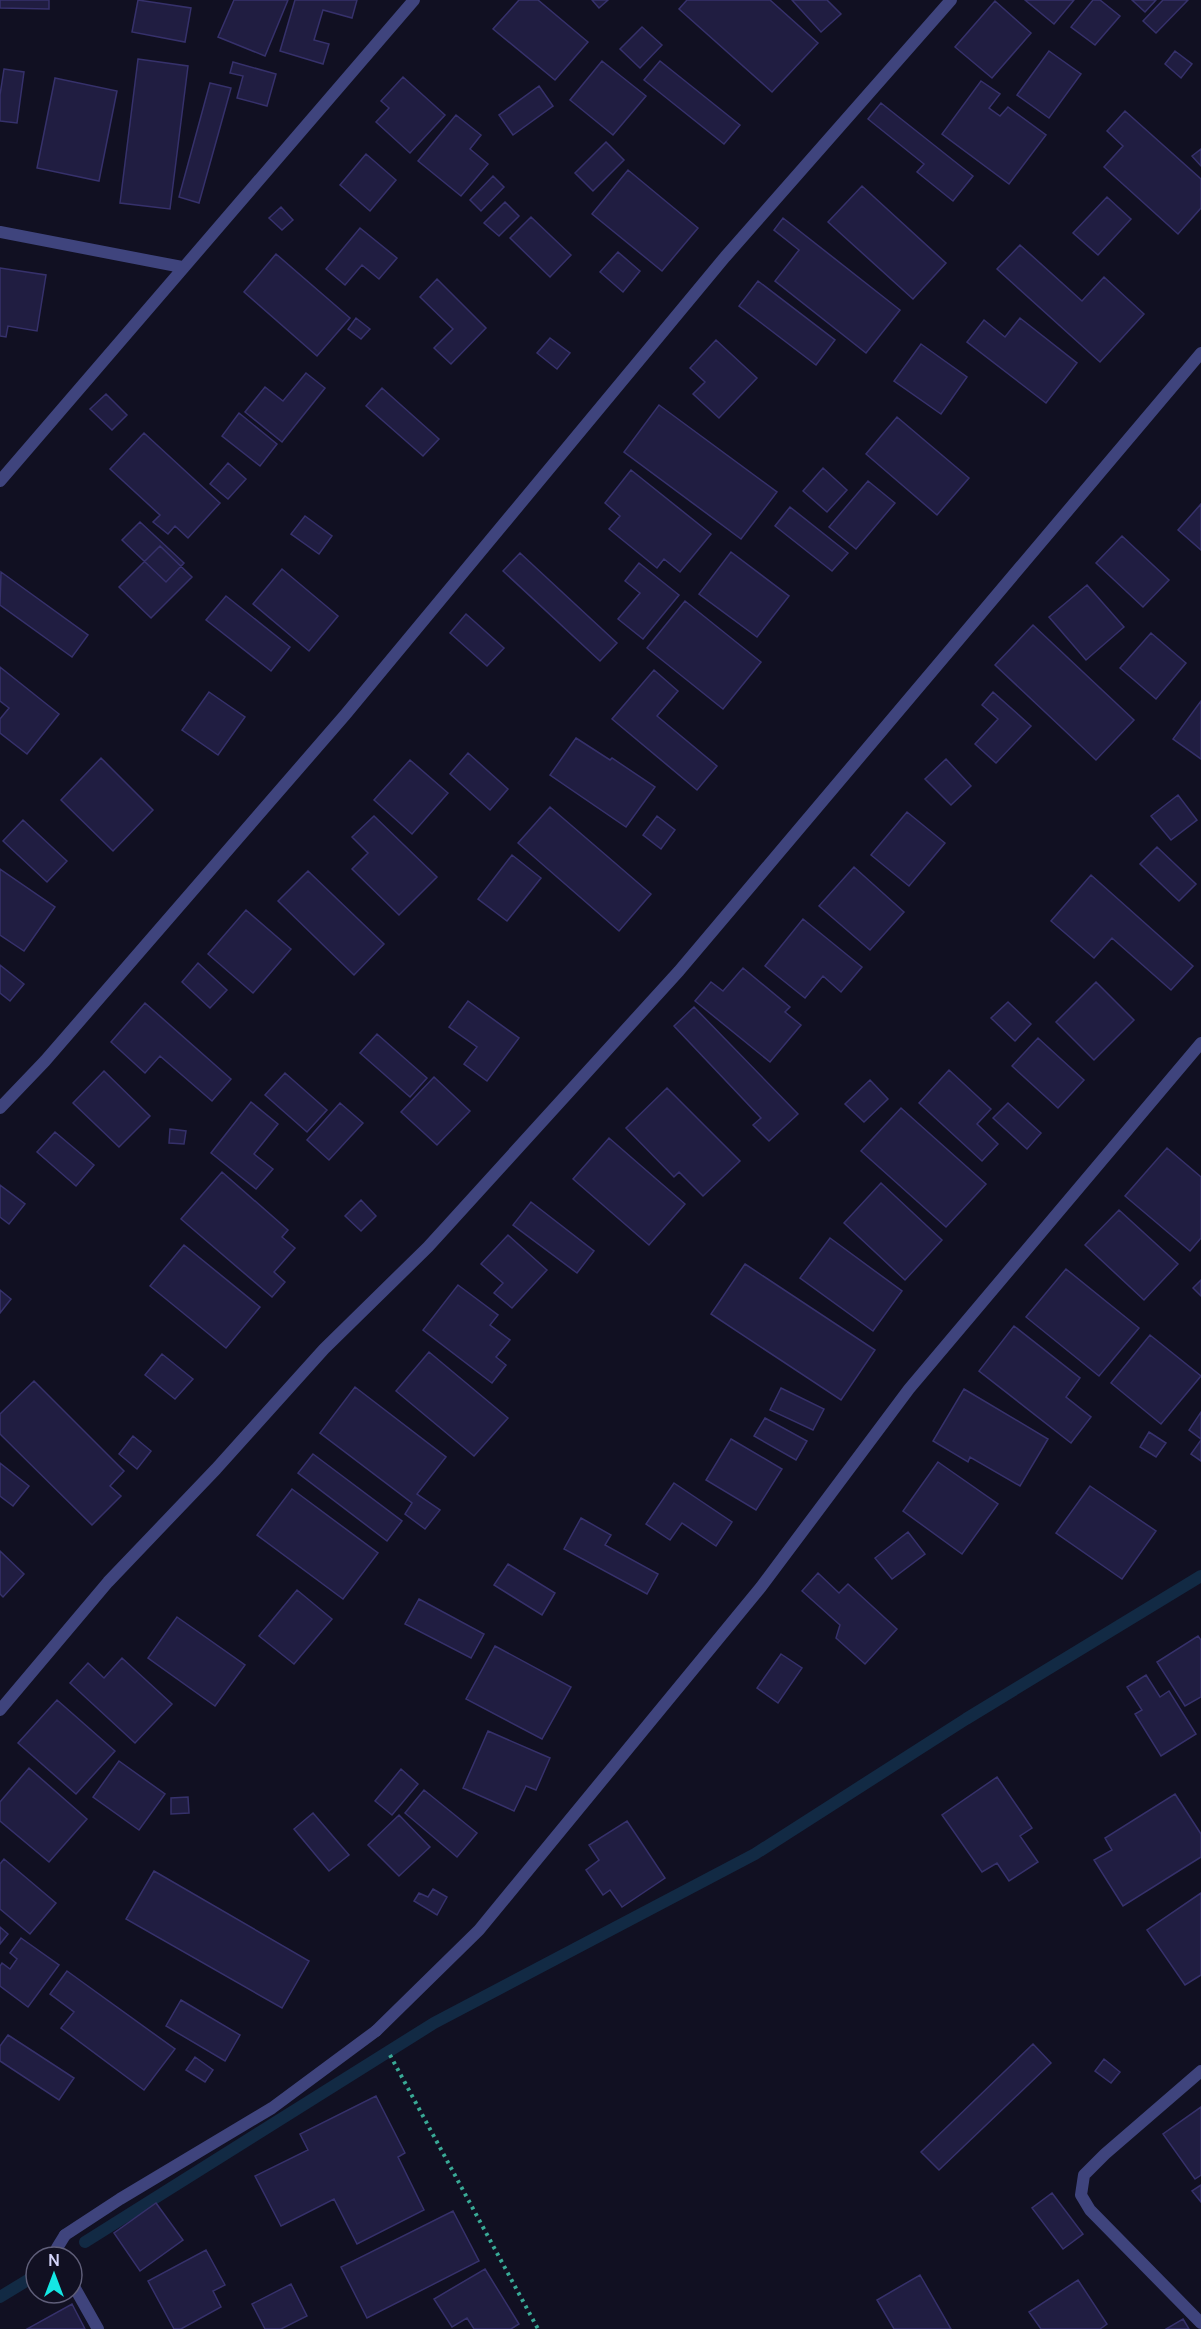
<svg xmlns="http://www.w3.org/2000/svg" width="1201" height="2329" viewBox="0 0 1201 2329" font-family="Manrope,sans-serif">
  <rect width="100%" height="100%" fill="#111022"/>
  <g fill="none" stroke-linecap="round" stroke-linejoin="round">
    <path stroke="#122a44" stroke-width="12" d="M 85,2242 L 434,2023 L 755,1854 L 966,1719 L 1201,1576
      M 0,2297 L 36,2275"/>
  </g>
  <path fill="#201d41" stroke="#36316b" stroke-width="1.5" d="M 0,0 L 49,0 L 49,9 L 0,8 Z
    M 138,0 L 191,8 L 185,42 L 132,32 Z
    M 234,0 L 288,0 L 265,56 L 218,37 Z
    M 295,0 L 357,0 L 352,18 L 323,10 L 314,40 L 329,44 L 323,64 L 280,51 Z
    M 519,0 L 538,0 L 588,42 L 555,80 L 493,29 Z
    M 592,0 L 608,0 L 599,8 Z
    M 687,0 L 770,0 L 818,43 L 772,92 L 679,9 Z
    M 792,0 L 827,0 L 841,14 L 821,32 Z
    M 1025,0 L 1074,0 L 1054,24 Z
    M 1093,0 L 1100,0 L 1120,16 L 1095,45 L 1071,27 Z
    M 1132,0 L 1156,0 L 1145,12 Z
    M 1163,0 L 1188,0 L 1156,33 L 1143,21 Z
    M 995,1 L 1031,33 L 992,78 L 955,47 Z
    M 642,27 L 662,45 L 640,68 L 620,49 Z
    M 1049,51 L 1081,74 L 1049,118 L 1017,95 Z
    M 1175,51 L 1192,64 L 1181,78 L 1165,64 Z
    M 138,59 L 188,66 L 170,209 L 120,203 Z
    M 602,61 L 646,96 L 613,135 L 570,100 Z
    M 660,61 L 740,125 L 724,144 L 644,80 Z
    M 233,62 L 276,74 L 267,106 L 237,98 L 243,76 L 230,73 Z
    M 4,69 L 24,72 L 17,123 L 0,121 L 0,95 Z
    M 403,77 L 445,115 L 410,153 L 376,122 L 389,108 L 381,101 Z
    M 55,78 L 117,91 L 99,181 L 37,168 Z
    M 981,81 L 1000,94 L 989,108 L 1000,116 L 1008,107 L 1046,135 L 1009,184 L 942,134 Z
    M 210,83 L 231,88 L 199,203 L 179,197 Z
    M 539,86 L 553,106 L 513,135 L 499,115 Z
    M 881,103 L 973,176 L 953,201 L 917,172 L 924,164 L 868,119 Z
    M 1125,111 L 1201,179 L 1201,208 L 1178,234 L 1104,167 L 1123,146 L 1107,131 Z
    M 456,115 L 481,135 L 470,149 L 488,164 L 461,196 L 418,161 Z
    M 606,142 L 624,160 L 593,191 L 575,173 Z
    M 1201,149 L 1201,166 L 1192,156 Z
    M 366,154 L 396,180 L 370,211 L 340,185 Z
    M 628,170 L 698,228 L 662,271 L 592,214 Z
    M 493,176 L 504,187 L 481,211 L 470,200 Z
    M 862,186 L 946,263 L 913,299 L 828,222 Z
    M 1107,197 L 1131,219 L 1098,255 L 1073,233 Z
    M 505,202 L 519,216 L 499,236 L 484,223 Z
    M 281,207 L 293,220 L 282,230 L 269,218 Z
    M 531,217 L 571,255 L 550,277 L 510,238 Z
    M 783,218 L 900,310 L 866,353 L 775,281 L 799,250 L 774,230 Z
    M 360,228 L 397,258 L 379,279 L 362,265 L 345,285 L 326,269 Z
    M 1020,245 L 1082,301 L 1104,277 L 1144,314 L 1100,362 L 997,269 Z
    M 618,252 L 640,271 L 623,292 L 600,272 Z
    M 276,254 L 350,318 L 317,356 L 244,292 Z
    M 0,268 L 46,275 L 37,331 L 8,326 L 6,337 L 0,336 Z
    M 437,279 L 486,328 L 451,364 L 434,348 L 453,329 L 420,297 Z
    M 758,281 L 835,340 L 816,365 L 739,306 Z
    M 356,318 L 370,329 L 361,339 L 348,329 Z
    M 1020,318 L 1077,363 L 1046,403 L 967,342 L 984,320 L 1005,337 Z
    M 550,338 L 570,353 L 557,369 L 537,353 Z
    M 716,340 L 757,378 L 719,418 L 693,394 L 705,382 L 690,368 Z
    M 921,344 L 967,377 L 941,414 L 894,381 Z
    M 306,373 L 325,388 L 282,442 L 245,412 L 265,387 L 283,401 Z
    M 382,388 L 439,439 L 423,456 L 366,406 Z
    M 106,394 L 127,415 L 112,430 L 90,409 Z
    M 659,405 L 777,492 L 741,539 L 624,452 Z
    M 239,413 L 277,444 L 260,466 L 222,436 Z
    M 897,417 L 969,478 L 937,515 L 866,454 Z
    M 144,433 L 220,503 L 188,538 L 175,526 L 168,534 L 153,522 L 160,515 L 110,469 Z
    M 228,463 L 246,479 L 228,499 L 210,484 Z
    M 823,468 L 847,490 L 827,512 L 803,491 Z
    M 631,470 L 711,534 L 680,572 L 664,559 L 657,568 L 609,529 L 620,516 L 605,503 Z
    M 868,481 L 895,503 L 856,549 L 829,527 Z
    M 1201,504 L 1201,550 L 1178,530 Z
    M 790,507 L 848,553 L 832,571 L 775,526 Z
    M 305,516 L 332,536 L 319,554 L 291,534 Z
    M 140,522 L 184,563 L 166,582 L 122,540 Z
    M 1122,536 L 1169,580 L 1143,607 L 1096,563 Z
    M 160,546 L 192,577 L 151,618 L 119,587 Z
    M 731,552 L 789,596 L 757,637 L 699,594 Z
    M 520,553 L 617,643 L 600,661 L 503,571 Z
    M 639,563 L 679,595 L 643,639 L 618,619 L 640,593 L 625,581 Z
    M 282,569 L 338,616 L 309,651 L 253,604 Z
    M 1,572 L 88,635 L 72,657 L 0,605 Z
    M 1087,585 L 1124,627 L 1086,660 L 1049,617 Z
    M 226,596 L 290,647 L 271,671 L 206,620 Z
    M 685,601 L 761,662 L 723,709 L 647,648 Z
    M 466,614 L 504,648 L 487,666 L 450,633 Z
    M 1033,625 L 1134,720 L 1096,760 L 995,665 Z
    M 1151,633 L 1186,663 L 1156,699 L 1120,668 Z
    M 0,667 L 59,714 L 27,754 L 0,733 L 0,719 L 9,708 L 0,701 Z
    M 654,670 L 678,691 L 657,716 L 717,766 L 697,790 L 612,719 Z
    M 209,692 L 245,717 L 218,755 L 182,730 Z
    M 993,692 L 1031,726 L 996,763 L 975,744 L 998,719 L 982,705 Z
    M 1201,701 L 1201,759 L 1173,739 Z
    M 576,738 L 610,760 L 612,758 L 655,787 L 626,827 L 550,775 Z
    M 468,753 L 508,789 L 490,810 L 450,774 Z
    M 101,758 L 153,810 L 113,851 L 61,800 Z
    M 946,759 L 971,786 L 951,805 L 925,779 Z
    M 410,760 L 448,793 L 412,834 L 374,800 Z
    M 1178,795 L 1197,820 L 1171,840 L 1151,816 Z
    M 550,807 L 651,894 L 619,931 L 518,843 Z
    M 907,812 L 945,843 L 909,886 L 871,855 Z
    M 374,816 L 437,877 L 399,915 L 352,869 L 368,853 L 352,837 Z
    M 657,816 L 675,830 L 661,849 L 643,835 Z
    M 23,820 L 67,861 L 47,882 L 3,841 Z
    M 1157,847 L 1196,884 L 1179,901 L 1140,864 Z
    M 512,855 L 541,878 L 507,921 L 478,899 Z
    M 854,867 L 904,912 L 870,950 L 819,906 Z
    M 0,869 L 55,907 L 24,951 L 0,935 Z
    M 308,871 L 384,944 L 354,975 L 278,901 Z
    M 1091,875 L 1193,966 L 1171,990 L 1112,938 L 1094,958 L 1051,921 Z
    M 246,910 L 291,949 L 253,993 L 208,954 Z
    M 803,919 L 862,967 L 841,992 L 823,976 L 805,998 L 765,966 Z
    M 198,963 L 227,990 L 210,1008 L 182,982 Z
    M 0,965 L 24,984 L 10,1001 L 0,993 Z
    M 743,968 L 790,1007 L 785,1012 L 801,1025 L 770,1062 L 695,1001 L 711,982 L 723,991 Z
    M 1096,982 L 1134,1020 L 1094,1060 L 1056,1022 Z
    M 468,1001 L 519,1038 L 487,1081 L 464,1064 L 477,1047 L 449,1027 Z
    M 1008,1002 L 1031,1024 L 1015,1041 L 991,1018 Z
    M 145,1003 L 231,1079 L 212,1101 L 160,1056 L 145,1073 L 111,1042 Z
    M 694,1007 L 798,1114 L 769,1141 L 753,1125 L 761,1118 L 674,1026 Z
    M 377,1034 L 427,1078 L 410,1097 L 360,1053 Z
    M 1038,1038 L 1084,1080 L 1058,1108 L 1012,1066 Z
    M 949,1070 L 991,1109 L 977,1124 L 998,1144 L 982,1161 L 919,1103 Z
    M 104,1071 L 150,1116 L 119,1147 L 73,1103 Z
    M 285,1073 L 327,1110 L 307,1132 L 265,1095 Z
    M 434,1077 L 470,1111 L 437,1145 L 401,1112 Z
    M 870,1080 L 888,1099 L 864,1122 L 845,1104 Z
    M 667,1088 L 740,1161 L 703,1196 L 679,1172 L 674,1177 L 626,1128 Z
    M 251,1102 L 278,1124 L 254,1154 L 273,1169 L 256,1189 L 211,1153 Z
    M 340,1103 L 363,1123 L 329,1160 L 307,1140 Z
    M 1008,1103 L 1041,1133 L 1027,1149 L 993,1118 Z
    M 901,1108 L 986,1184 L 946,1227 L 861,1151 Z
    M 170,1129 L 186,1131 L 184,1144 L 169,1143 Z
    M 55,1132 L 94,1165 L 76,1186 L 37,1152 Z
    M 609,1138 L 685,1204 L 649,1245 L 573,1179 Z
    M 1167,1148 L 1201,1177 L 1201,1238 L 1190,1251 L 1125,1196 Z
    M 222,1172 L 288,1230 L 282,1237 L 295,1248 L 274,1272 L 285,1282 L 272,1297 L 181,1219 Z
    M 881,1183 L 942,1240 L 905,1280 L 844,1223 Z
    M 0,1185 L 25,1204 L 9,1224 L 0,1217 Z
    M 361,1200 L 376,1216 L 361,1231 L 345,1216 Z
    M 531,1202 L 594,1251 L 577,1273 L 513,1225 Z
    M 1119,1210 L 1178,1264 L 1144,1300 L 1085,1245 Z
    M 508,1235 L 547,1270 L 512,1308 L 494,1293 L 503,1283 L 481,1264 Z
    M 830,1238 L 902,1291 L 873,1331 L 800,1278 Z
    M 184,1245 L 260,1307 L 226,1348 L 150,1286 Z
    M 745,1264 L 875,1350 L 841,1400 L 711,1314 Z
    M 1066,1269 L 1139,1328 L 1099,1376 L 1026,1317 Z
    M 1201,1280 L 1201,1296 L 1193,1288 Z
    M 458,1285 L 498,1315 L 490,1325 L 510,1340 L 496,1357 L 506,1365 L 492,1383 L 423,1330 Z
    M 0,1290 L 11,1299 L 0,1313 Z
    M 1014,1326 L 1080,1378 L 1066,1397 L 1091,1417 L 1071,1443 L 979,1371 Z
    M 1150,1335 L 1201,1376 L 1161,1424 L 1111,1383 Z
    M 429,1352 L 508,1418 L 474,1456 L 396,1391 Z
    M 162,1354 L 193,1379 L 175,1399 L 145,1375 Z
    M 34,1381 L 124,1471 L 110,1486 L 121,1496 L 92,1525 L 0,1434 L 0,1414 Z
    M 355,1387 L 446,1457 L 417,1494 L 440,1510 L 425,1529 L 405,1514 L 412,1503 L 320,1433 Z
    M 781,1388 L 824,1409 L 813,1430 L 770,1410 Z
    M 964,1389 L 1048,1439 L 1020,1486 L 970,1457 L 968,1462 L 933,1441 Z
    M 1201,1412 L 1201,1439 L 1189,1430 Z
    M 765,1418 L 807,1441 L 796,1460 L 754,1436 Z
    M 1149,1432 L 1166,1443 L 1156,1457 L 1140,1447 Z
    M 133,1436 L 151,1451 L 137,1469 L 119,1454 Z
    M 731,1439 L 782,1469 L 756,1510 L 706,1480 Z
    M 1201,1440 L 1201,1461 L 1191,1454 Z
    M 313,1454 L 402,1521 L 387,1541 L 298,1473 Z
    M 938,1462 L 998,1504 L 962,1554 L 903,1511 Z
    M 0,1463 L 29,1486 L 13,1506 L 0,1496 Z
    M 674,1483 L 732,1522 L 716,1546 L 682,1523 L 670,1540 L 646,1524 Z
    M 1090,1486 L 1156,1531 L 1122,1579 L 1056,1533 Z
    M 292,1489 L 378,1553 L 343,1599 L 257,1535 Z
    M 581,1518 L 611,1535 L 605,1545 L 658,1574 L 647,1594 L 564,1549 Z
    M 908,1532 L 925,1554 L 892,1579 L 875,1558 Z
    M 0,1551 L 24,1574 L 3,1597 L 0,1594 Z
    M 508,1564 L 555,1593 L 542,1615 L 494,1585 Z
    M 818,1573 L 839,1593 L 848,1584 L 897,1629 L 865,1664 L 836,1638 L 840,1625 L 802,1591 Z
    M 297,1590 L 332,1619 L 294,1664 L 259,1636 Z
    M 419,1599 L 484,1634 L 471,1658 L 405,1624 Z
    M 177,1617 L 245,1665 L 215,1706 L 148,1658 Z
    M 1198,1636 L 1201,1640 L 1201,1697 L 1185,1706 L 1157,1662 Z
    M 495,1646 L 571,1687 L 542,1739 L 466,1699 Z
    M 781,1654 L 802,1668 L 778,1703 L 757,1688 Z
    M 122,1658 L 172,1704 L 135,1743 L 70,1683 L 88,1663 L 104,1678 Z
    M 1146,1675 L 1160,1697 L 1169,1691 L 1196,1734 L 1161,1756 L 1135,1714 L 1142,1710 L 1127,1687 Z
    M 57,1700 L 115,1751 L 76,1794 L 18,1743 Z
    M 488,1731 L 550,1758 L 536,1790 L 526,1786 L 514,1811 L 463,1788 Z
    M 119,1761 L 165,1794 L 139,1830 L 93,1797 Z
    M 29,1768 L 87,1819 L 49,1862 L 0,1821 L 0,1802 Z
    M 401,1769 L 418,1784 L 392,1815 L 375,1801 Z
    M 997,1777 L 1032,1828 L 1020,1836 L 1038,1862 L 1009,1881 L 997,1863 L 982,1872 L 942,1815 Z
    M 424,1790 L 477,1833 L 457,1857 L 405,1813 Z
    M 1175,1794 L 1201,1834 L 1201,1857 L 1123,1906 L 1094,1860 L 1112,1850 L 1105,1838 Z
    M 188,1797 L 189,1813 L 171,1814 L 171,1798 Z
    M 313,1813 L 349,1855 L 329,1871 L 294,1829 Z
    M 399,1815 L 430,1847 L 399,1876 L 368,1845 Z
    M 627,1821 L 665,1878 L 622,1907 L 610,1890 L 603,1895 L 586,1870 L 599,1860 L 589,1845 Z
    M 4,1859 L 56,1903 L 30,1934 L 0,1909 L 0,1864 Z
    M 154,1871 L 309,1961 L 282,2008 L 126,1919 Z
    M 433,1889 L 447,1897 L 437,1915 L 414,1901 L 419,1893 L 428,1897 Z
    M 1201,1893 L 1201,1975 L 1185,1985 L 1147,1930 Z
    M 0,1927 L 8,1934 L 0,1944 Z
    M 21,1938 L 59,1965 L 28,2007 L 0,1986 L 0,1966 L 2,1963 L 10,1969 L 17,1959 L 10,1953 Z
    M 67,1971 L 175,2049 L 144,2090 L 61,2028 L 74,2012 L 50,1994 Z
    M 181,2000 L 240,2035 L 225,2061 L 166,2026 Z
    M 8,2035 L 74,2078 L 59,2100 L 0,2061 L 0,2046 Z
    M 1033,2044 L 1051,2063 L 939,2170 L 921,2152 Z
    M 195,2057 L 213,2070 L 205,2082 L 186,2070 Z
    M 1104,2059 L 1120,2072 L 1111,2083 L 1095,2071 Z
    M 376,2096 L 405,2153 L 398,2157 L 424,2210 L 357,2244 L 334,2199 L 281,2226 L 255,2176 L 308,2150 L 300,2134 Z
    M 1201,2107 L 1201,2175 L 1195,2179 L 1163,2134 Z
    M 1201,2185 L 1201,2202 L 1192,2191 Z
    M 1052,2193 L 1083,2234 L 1063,2249 L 1032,2208 Z
    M 156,2203 L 183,2240 L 140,2271 L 114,2233 Z
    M 453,2211 L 479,2261 L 367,2318 L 341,2267 Z
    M 206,2250 L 225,2285 L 213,2291 L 221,2307 L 181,2329 L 174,2329 L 148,2281 Z
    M 485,2269 L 519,2324 L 511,2329 L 474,2329 L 467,2318 L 452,2327 L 434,2299 Z
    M 920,2275 L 951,2329 L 894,2329 L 877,2300 Z
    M 1078,2280 L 1107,2324 L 1100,2329 L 1041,2329 L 1029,2312 Z
    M 291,2284 L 307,2316 L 281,2329 L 265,2329 L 252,2304 Z
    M 72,2304 L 85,2329 L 27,2329 Z
    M 1183,2319 L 1189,2329 L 1166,2329 Z"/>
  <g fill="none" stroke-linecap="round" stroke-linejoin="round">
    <path stroke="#39aa96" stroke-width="4" stroke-dasharray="3 4.5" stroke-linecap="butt" d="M 390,2055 L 538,2329"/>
    <path stroke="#3f447d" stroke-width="12" d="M 65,2235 L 120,2199 L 272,2108 L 376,2031"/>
    <path stroke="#3f447d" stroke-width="12" d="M 0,232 L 182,267
      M 0,481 L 414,0
      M 0,1108 L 45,1061 L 345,715 L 725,257 L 951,0
      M 0,1710 L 108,1582 L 216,1469 L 324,1349 L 428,1247 L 679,971 L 1201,353
      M 376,2031 L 479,1930 L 761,1587 L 909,1389 L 1201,1043
      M 1201,2071 L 1105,2154 L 1084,2175 L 1081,2195 L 1090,2210 L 1201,2323
      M 59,2257 L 57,2248 L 65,2235
      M 72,2283 L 98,2329"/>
  </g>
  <g transform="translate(54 2275)"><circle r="28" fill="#111022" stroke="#5f5e79" stroke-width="1.5"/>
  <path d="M0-4.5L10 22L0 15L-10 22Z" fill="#14e7e4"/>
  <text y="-9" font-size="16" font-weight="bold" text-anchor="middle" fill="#d4d4fb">N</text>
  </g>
</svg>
